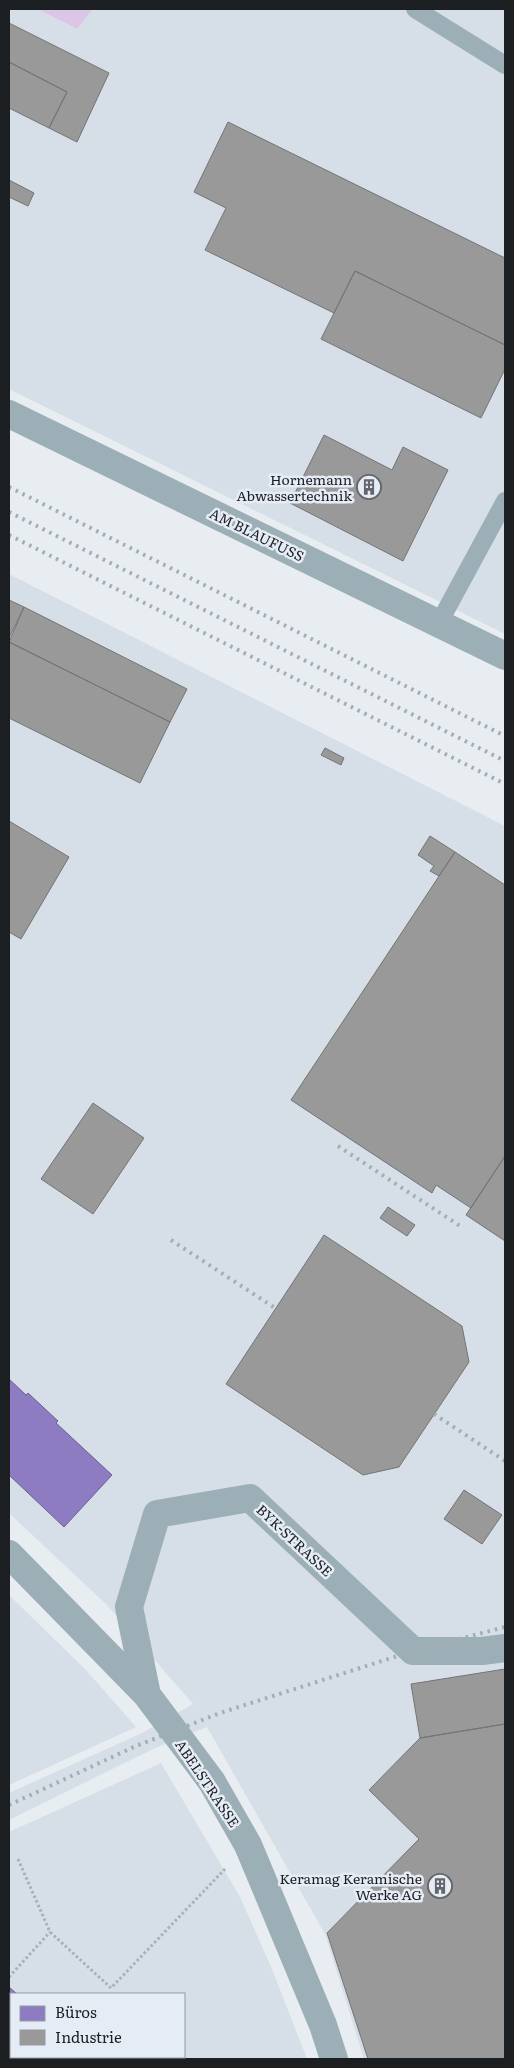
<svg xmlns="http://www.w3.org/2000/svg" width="514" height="2068" viewBox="0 0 514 2068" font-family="Literata,serif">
  <rect width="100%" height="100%" fill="#e8edf2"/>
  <path fill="#d6dee8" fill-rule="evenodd" d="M 9,9 L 37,9 L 77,29 L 93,9 L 505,9 L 505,634 L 9,389 Z
    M 9,574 L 505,826 L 505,2059 L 364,2059 L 325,1934 L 207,1727 L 155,1748 L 9,1820 L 9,1793 L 142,1733 L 193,1704 L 106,1604 L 9,1513 Z
    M 9,1595 L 85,1669 L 136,1727 L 9,1785 Z
    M 161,1763 L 240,1897 L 272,1969 L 307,2059 L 9,2059 L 9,1832 ZM 11,1994 L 184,1994 L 184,2057 L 11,2057 Z"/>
  <path fill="#dbc6e5" d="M 37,9 L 93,9 L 77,29 Z"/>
  <path fill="#8e7cc3" stroke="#6c6093" d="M 9,1379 L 26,1395 L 28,1393 L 58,1421 L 56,1423 L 112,1475 L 64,1527 L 9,1475 Z
    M 9,1987 L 17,1994 L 11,1994 L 11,2057 L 85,2057 L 87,2059 L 9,2059 Z"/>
  <path fill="#999" stroke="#747475" d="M 9,23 L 109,73 L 77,142 L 49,128 L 67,92 L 9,62 Z
    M 9,62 L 67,92 L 49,128 L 9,108 Z
    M 228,122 L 505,258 L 505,345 L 355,271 L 334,313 L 205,250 L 226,208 L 194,192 Z
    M 9,180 L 34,193 L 28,206 L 9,197 Z
    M 355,271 L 505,345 L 505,369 L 481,418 L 321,339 Z
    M 324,435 L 392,470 L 403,447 L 448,470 L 403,561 L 290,503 Z
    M 9,600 L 24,607 L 9,638 Z
    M 24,607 L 187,689 L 170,722 L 9,642 Z
    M 9,642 L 170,722 L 140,783 L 9,718 Z
    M 325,748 L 344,758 L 341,765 L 321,755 Z
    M 9,821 L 69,857 L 21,939 L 9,932 Z
    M 430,836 L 455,852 L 439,876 L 430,871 L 434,866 L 418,855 Z
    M 455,852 L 505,885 L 505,1156 L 471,1208 L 436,1185 L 432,1193 L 291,1100 Z
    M 93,1103 L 144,1138 L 93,1214 L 41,1179 Z
    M 505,1156 L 505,1241 L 466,1215 Z
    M 388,1207 L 415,1225 L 407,1236 L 380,1218 Z
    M 324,1235 L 462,1326 L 469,1362 L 399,1467 L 363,1475 L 226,1384 Z
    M 464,1490 L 502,1515 L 482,1544 L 444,1519 Z
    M 505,1669 L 505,1724 L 420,1738 L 411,1684 Z
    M 505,1724 L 505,2059 L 368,2059 L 327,1933 L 419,1839 L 369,1790 L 420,1738 Z"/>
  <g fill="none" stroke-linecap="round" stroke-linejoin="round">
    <path stroke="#a8b2b6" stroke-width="3" stroke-dasharray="2.5 2.5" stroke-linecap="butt" d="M 18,1859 L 50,1932 L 111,1988 L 225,1869
      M 9,1977 L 50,1932"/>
    <path stroke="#9dafb6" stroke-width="18" d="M 415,9 L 505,65
      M 439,623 L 505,501"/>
    <path stroke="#9dafb6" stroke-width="28" d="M 9,414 L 505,656
      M 9,1554 L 147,1695 L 212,1782 L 248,1845 L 323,2025 L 334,2059
      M 147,1695 L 129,1607 L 157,1514 L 250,1498 L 413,1651 L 482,1651 L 505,1648"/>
    <path stroke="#a4adb2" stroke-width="4" stroke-dasharray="2.5 5" stroke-linecap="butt" d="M 9,487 L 505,736
      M 9,512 L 505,761
      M 9,535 L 505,784
      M 338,1146 L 460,1226
      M 171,1240 L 275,1308
      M 434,1414 L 505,1461
      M 9,1805 L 136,1746 L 220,1713 L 413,1651 L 505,1627"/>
  </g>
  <defs>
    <symbol id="building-ring" viewBox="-11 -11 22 22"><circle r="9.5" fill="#e5ecf5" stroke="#63676b" stroke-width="1.5"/><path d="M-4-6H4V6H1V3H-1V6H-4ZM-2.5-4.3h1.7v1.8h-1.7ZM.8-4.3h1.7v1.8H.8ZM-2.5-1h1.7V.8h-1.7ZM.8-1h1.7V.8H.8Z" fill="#63676b"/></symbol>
  </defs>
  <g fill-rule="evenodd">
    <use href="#building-ring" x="355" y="473" width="28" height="28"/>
    <use href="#building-ring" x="426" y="1872" width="28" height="28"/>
  </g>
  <g text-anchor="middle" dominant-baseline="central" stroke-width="5" stroke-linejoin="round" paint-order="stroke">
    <g font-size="14" fill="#1c1f22" stroke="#e5ecf5" text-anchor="end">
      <text x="352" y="479">Hornemann<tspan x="352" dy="16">Abwassertechnik</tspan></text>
      <text x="422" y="1878">Keramag Keramische<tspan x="422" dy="16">Werke AG</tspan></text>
    </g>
    <g font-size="14" fill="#1c1f22" stroke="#e5ecf5">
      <text transform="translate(257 534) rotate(26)">AM BLAUFUSS</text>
      <text transform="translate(295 1540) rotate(43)">BYK-STRASSE</text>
      <text transform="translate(208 1783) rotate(56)">ABELSTRASSE</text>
    </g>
  </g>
  <rect width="514" height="2068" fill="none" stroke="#1c1f22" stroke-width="20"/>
  <rect x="10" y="1993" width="175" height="65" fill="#e5ecf5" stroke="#959aa1"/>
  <rect x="20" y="2006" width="25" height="15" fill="#8e7cc3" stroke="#959aa1"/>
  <text x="55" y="2018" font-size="15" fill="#1c1f22">Büros</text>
  <rect x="20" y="2030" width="25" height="15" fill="#999999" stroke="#959aa1"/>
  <text x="55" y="2043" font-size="15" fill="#1c1f22">Industrie</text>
</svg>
